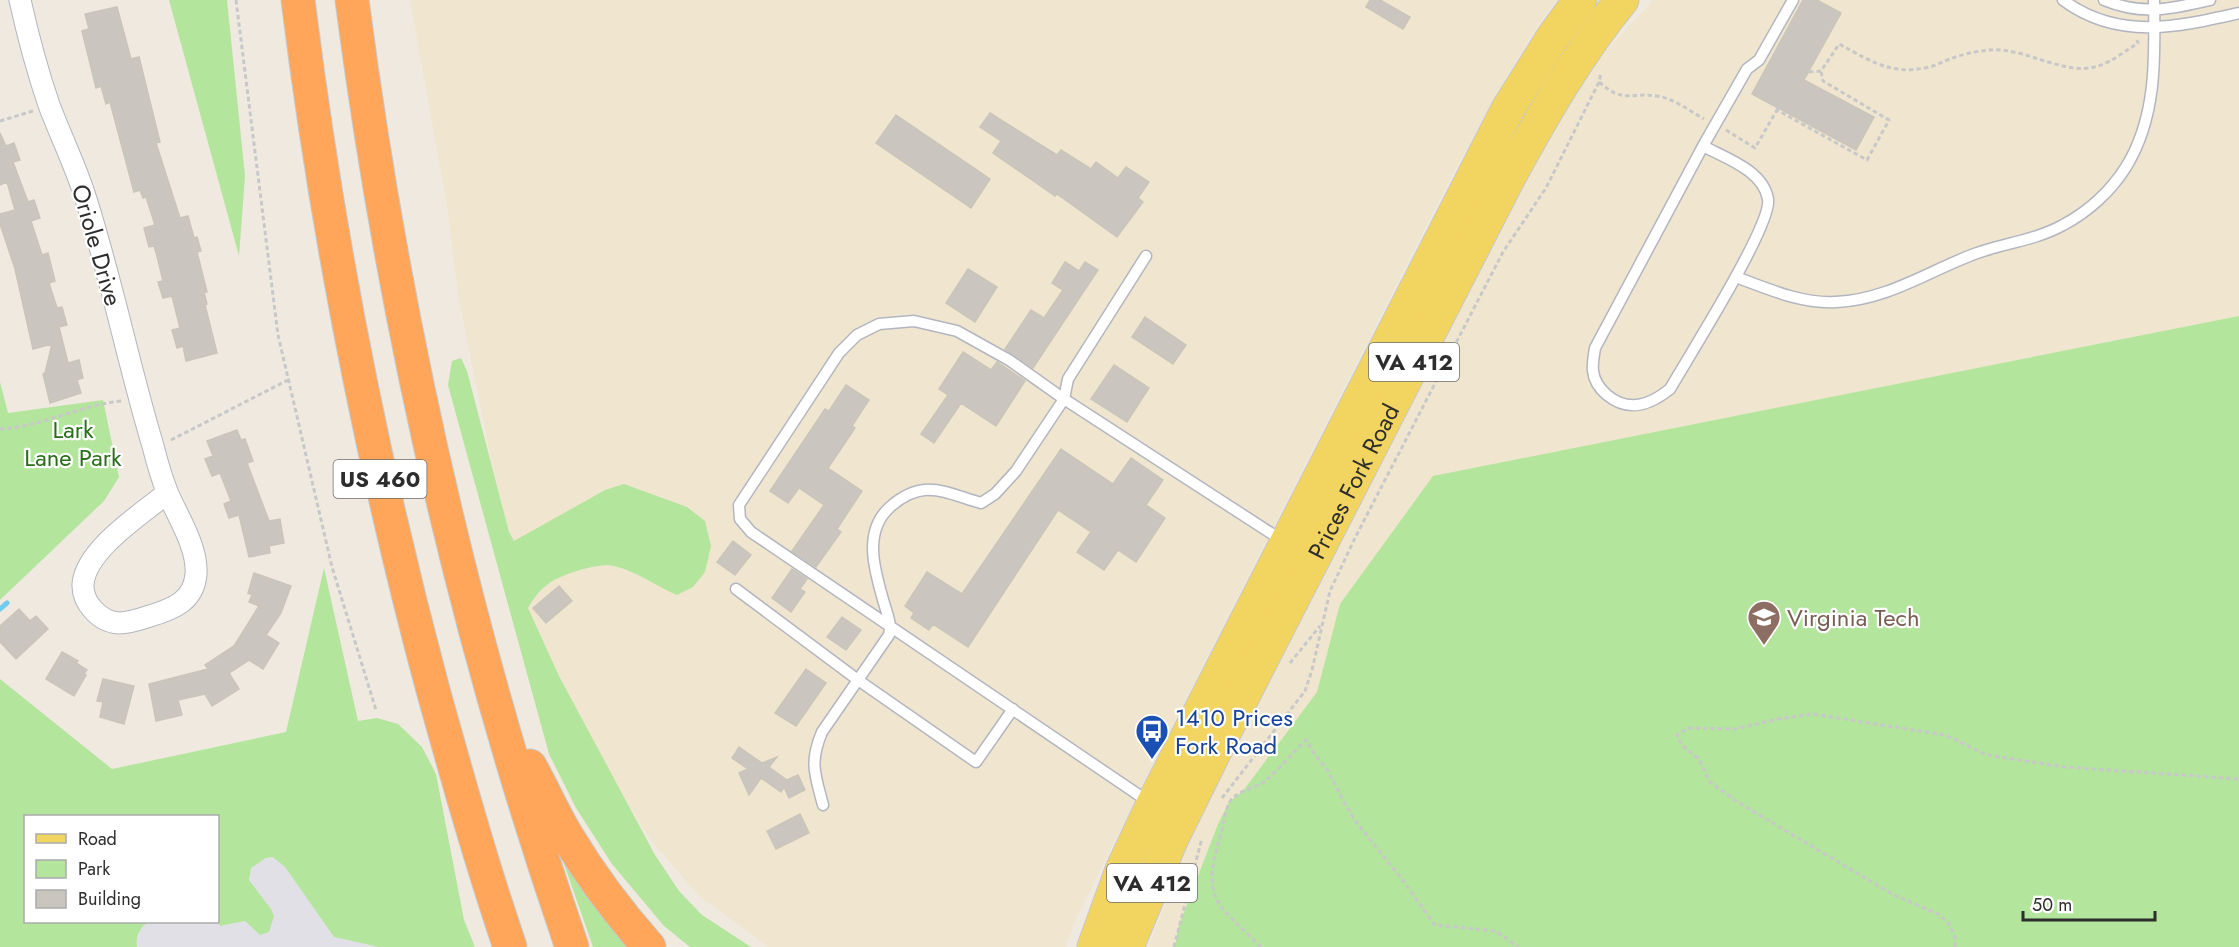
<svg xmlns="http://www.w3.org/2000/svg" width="2239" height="947" viewBox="0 0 2239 947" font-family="Jost,sans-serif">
  <rect width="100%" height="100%" fill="#efe9e0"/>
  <path fill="#e2e0e7" d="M 273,857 L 285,867 L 334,937 L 379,947 L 137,947 L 136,941 L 141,927 L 148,922 L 218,920 L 220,926 L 245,921 L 260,935 L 274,916 L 271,909 L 249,880 L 251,868 L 266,858 Z"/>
  <path fill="#f0e6d0" d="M 410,0 L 1557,0 L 1541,21 L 1508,74 L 1453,174 L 1153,764 L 1074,923 L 1066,947 L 768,947 L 699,896 L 649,838 L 553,682 L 527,608 L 491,459 L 458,294 L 448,212 Z
    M 1653,0 L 2239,0 L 2239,947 L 1148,947 L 1193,834 L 1541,152 L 1569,102 L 1596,62 Z"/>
  <path fill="#b3e59d" d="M 169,0 L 227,0 L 245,176 L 239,256 Z
    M 2239,316 L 2239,947 L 1175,947 L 1178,928 L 1218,824 L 1229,802 L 1243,791 L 1317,692 L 1340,604 L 1433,476 Z
    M 461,358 L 467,371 L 509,532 L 514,541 L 605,490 L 624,484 L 687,507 L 705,521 L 711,546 L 705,572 L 693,587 L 677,595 C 656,586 636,571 614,566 C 600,562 559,575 548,584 C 540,590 533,599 528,608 L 559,676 L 655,855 L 679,891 L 702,915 L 751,947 L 690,947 L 664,926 L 612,864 L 576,808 L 549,754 L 448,385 L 452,361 Z
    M 0,382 L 8,413 L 103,400 L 119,477 L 104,501 L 0,600 Z
    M 324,568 L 358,721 L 377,718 L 398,724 L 422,747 L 436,774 L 464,920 L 475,947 L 379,947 L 334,937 L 285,867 L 273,857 L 266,858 L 251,868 L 249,880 L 271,909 L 274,916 L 269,932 L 260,935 L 245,921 L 220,926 L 218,920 L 218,816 L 26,816 L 26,922 L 148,922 C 140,928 135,936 137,947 L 0,947 L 0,679 L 112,769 L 286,732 Z
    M 549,821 L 637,947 L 593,947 Z"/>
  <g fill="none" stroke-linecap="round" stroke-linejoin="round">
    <path stroke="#73ccf0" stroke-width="5" d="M 0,609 L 7,603"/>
  </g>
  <path fill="#cac6bf" stroke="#cac5b9" stroke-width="1.5" d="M 1370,0 L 1380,0 L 1410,17 L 1403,29 L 1366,7 Z
    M 1803,0 L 1817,0 L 1841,13 L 1804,80 L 1874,117 L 1856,150 L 1752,94 Z
    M 117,7 L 131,59 L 139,57 L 160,142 L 156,143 L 180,218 L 188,216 L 194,238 L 197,237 L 201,251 L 197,252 L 207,292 L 204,292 L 207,304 L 205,305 L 217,353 L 186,361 L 183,346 L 177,348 L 172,330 L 180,328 L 172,296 L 163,298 L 158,282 L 163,281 L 157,256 L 154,246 L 149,247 L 144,228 L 155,225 L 146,197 L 143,198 L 140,190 L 134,192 L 110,102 L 106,104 L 101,86 L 96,88 L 82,31 L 89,29 L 85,14 Z
    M 990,113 L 1057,155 L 1061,150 L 1091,169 L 1096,162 L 1118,178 L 1126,167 L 1149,182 L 1138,198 L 1143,202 L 1117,237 L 1057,194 L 1055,196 L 993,153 L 1001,141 L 980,127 Z
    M 896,115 L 990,179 L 971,208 L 876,143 Z
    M 0,133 L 6,146 L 14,143 L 20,160 L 13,162 L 28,202 L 34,200 L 40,218 L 31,221 L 42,255 L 48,253 L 55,281 L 49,283 L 57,308 L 62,307 L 67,325 L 59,327 L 68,363 L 79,360 L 83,378 L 77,380 L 81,393 L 50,403 L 43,374 L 45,373 L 52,344 L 33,349 L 15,269 L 0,224 L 0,214 L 15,210 L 7,182 L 0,185 Z
    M 1065,262 L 1079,271 L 1085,262 L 1098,270 L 1033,368 L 1005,349 L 1031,310 L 1044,318 L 1063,290 L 1052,283 Z
    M 968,269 L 997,287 L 975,322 L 946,303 Z
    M 1145,317 L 1186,345 L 1173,364 L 1132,337 Z
    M 963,352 L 991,370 L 997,362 L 1025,381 L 996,426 L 961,403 L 934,443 L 921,434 L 948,395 L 939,389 Z
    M 1114,365 L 1149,388 L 1127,422 L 1091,399 Z
    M 846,385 L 869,400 L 852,426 L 855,428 L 828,468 L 862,491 L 837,529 L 841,532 L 816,567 L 792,551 L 824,505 L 799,488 L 788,503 L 770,491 L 825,409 L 829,411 Z
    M 237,430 L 241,440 L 245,439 L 253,461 L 247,463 L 269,521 L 280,519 L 284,543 L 269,546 L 270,553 L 249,557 L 239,515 L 229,518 L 224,504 L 231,501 L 220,473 L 212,476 L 205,459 L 213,456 L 207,441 Z
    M 1061,449 L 1113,484 L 1131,458 L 1163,480 L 1146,505 L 1165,518 L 1136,562 L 1118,550 L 1104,570 L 1077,552 L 1091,532 L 1058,510 L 968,647 L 933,624 L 929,630 L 911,618 L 914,613 L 905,606 L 927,572 L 962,594 Z
    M 733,541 L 751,555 L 735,575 L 717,562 Z
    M 792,569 L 807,579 L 800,589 L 805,592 L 791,612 L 772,598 Z
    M 254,573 L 291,586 L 281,613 L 266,635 L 279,643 L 263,669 L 249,660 L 229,673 L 239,689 L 212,706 L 205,694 L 178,700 L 182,715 L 156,721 L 149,684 L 208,669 L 205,665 L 234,646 L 259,606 L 249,602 L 252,595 L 248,593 Z
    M 559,586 L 572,601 L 546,623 L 533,608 Z
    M 19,609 L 30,621 L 36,616 L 48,629 L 16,659 L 0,642 L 0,626 Z
    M 842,617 L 861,630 L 846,650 L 827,637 Z
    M 62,652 L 78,661 L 76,663 L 87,670 L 84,674 L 86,675 L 74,696 L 46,679 Z
    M 806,669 L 826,683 L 796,726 L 775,713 Z
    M 103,679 L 134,686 L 124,724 L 100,717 L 103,702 L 97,701 Z
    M 739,747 L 762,763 L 777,757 L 769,767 L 787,780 L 798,775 L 805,790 L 789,798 L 784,787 L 781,792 L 761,778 L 749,795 L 739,773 L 748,769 L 732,758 Z
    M 800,814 L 809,833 L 776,849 L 767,831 Z"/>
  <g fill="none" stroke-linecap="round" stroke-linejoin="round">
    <defs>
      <path id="service" d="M 2063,0 C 2118,41 2178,27 2239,13
        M 2104,0 C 2142,16 2172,9 2210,0
        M 1703,146 C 1725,158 1763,170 1768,199 C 1773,224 1687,359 1670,389 C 1650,405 1629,413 1607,395 C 1600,389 1594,381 1593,371 C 1592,364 1594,355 1595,348 Z
        M 1703,146 L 1747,69 L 1759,60 L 1793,0
        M 1736,277 C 1768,289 1802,304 1836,302 C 1888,300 1930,270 1977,253 C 2005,243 2036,240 2063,225 C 2088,212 2111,191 2126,167 C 2157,117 2155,57 2154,0
        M 736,589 L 858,680 L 976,762 L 1013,709
        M 1149,802 L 751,532 L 740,519 L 739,505 L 839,353 L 857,335 L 879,324 L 914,321 L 957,331 L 1009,360 L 1064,399 L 1283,541
        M 823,805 C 815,774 809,763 822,732 L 889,635 C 892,624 887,614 884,603 C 875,572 862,532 890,507 C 923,478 943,492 981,503 L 995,494 L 1016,471 L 1064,399 L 1068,379 L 1146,256"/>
      <path id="minor" d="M 20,0 C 28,36 37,70 49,105 C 60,134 74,163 84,193 C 111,276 128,363 153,446 C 157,462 162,479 168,494 C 178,517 198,548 196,574 C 194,601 173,609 150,616 C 141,619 129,623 119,623 C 100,622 82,603 83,584 C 86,549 142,514 167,493"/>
      <g id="primary">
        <path d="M 1094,947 L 1122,870 L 1153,804 L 1508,109 L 1553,37 L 1580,0"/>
        <path id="s1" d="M 1127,947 L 1172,838 L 1219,743 L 1509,177 C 1543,115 1577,55 1622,0"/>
      </g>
      <path id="motorway" d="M 298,0 C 327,233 372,463 433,690 C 457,776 481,862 510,947
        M 352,0 C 394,322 466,640 572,947
        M 530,766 C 543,789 553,813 567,836 C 591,876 618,912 649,947"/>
    </defs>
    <use href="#service" stroke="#b3b6c0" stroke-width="13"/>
    <use href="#minor" stroke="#b3b6c0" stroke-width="23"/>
    <use href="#primary" stroke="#c8c8c8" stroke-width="35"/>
    <use href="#motorway" stroke="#c8c8c8" stroke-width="35"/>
    <path stroke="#c8c8c8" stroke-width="3" stroke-dasharray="4.5 3" stroke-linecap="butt" d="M 236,0 L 278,335 L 332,567 L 376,710
      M 1809,72 L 1821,71 L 1839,44 C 1871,61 1891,76 1929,67 C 1936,66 1943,61 1950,59 C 1963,54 1977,51 1990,50 C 2026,47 2064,77 2098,66 C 2112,62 2125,51 2138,43 L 2137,40
      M 1599,82 C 1624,104 1629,92 1657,96 C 1673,98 1690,111 1704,119
      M 1778,108 L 1777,110 L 1867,160 L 1889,120 L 1823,81 L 1821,71
      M 0,121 L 33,111
      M 1726,130 L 1755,148 L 1777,110
      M 0,429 C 37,428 81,405 121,401
      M 171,440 L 288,380
      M 1290,663 L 1320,626
      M 1222,798 L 1305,691 L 1312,670 L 1330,591 L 1355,538 L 1503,252 L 1546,188 L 1599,82 L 1601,73
      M 1174,947 L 1202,838
      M 1261,947 C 1217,903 1200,901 1221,834 C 1224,825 1225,812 1229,803 C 1235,791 1253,789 1264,782 C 1279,770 1292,753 1306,740 L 1313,752 L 1328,771 L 1345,804 L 1357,823 L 1401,878 L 1435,925 L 1496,931 L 1518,947
      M 1955,947 L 1955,937 L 1949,924 L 1940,915 L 1892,894 L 1736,801 L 1710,782 L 1699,759 L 1683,746 L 1678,739 L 1677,735 L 1688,728 L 1735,729 L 1778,719 L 1813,714 L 1945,735 L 1987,755 L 2065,767 L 2239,779"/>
    <use href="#service" stroke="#fff" stroke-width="10"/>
    <use href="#minor" stroke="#fff" stroke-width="21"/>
    <use href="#primary" stroke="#f2d461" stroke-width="33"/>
    <use href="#motorway" stroke="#ffa65b" stroke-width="33"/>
  </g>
  <defs>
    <symbol id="university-pin" viewBox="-11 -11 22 30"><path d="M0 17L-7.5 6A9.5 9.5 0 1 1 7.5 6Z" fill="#8d6e63" stroke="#fff"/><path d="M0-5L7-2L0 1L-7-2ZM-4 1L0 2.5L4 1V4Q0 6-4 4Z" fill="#fff"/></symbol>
    <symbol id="bus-pin" viewBox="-11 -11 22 30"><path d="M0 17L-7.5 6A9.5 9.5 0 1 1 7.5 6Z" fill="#1a4fb4" stroke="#fff"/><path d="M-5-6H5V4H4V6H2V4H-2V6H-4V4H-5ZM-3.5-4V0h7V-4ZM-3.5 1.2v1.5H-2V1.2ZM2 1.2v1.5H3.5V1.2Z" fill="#fff"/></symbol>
  </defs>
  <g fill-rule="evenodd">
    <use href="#university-pin" x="1745" y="598" width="38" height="52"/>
    <use href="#bus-pin" x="1133" y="712" width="38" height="52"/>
  </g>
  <g text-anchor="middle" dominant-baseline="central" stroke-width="4.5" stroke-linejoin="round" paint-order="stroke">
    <g fill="#fff" stroke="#6c6c6c" stroke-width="1.5">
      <rect x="1369" y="343" width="90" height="38" rx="4.5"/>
      <rect x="333.5" y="460" width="93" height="38" rx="4.5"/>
      <rect x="1107" y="864" width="90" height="38" rx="4.5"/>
    </g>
    <g font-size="22" font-weight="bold" fill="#2d2d2d">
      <text x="1414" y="362">VA 412</text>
      <text x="380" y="479">US 460</text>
      <text x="1152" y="883">VA 412</text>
    </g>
    <g font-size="24" fill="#2d2d2d" stroke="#fff">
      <text transform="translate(97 245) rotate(74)">Oriole Drive</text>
      <text stroke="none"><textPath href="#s1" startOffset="518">Prices Fork Road</textPath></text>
    </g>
    <g font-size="24" fill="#2a6d1b" stroke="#fff">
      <text x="73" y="429">Lark<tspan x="73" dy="28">Lane Park</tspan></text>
    </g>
    <g font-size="24" fill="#785e54" stroke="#fff" text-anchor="start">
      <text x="1787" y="617">Virginia Tech</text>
    </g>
    <g font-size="24" fill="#164399" stroke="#fff" text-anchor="start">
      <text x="1175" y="717">1410 Prices<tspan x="1175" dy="28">Fork Road</tspan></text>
    </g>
  </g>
  <rect x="24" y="815" width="195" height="108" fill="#ffffff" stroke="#ababab" stroke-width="1.5"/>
  <rect x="36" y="834" width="30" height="9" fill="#f2d461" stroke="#ababab" stroke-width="1.5"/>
  <text x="78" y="845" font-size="18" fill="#2d2d2d">Road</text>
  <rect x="36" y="860" width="30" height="18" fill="#b3e59d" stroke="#ababab" stroke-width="1.5"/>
  <text x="78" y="875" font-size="18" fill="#2d2d2d">Park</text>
  <rect x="36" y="890" width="30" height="18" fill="#cac6bf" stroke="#ababab" stroke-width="1.5"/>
  <text x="78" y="905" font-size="18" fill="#2d2d2d">Building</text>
  <path d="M2023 911v9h132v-9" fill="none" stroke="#2d2d2d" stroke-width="3"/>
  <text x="2032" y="911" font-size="18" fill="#2d2d2d" stroke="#ffffff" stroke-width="4.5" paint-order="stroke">50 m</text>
</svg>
